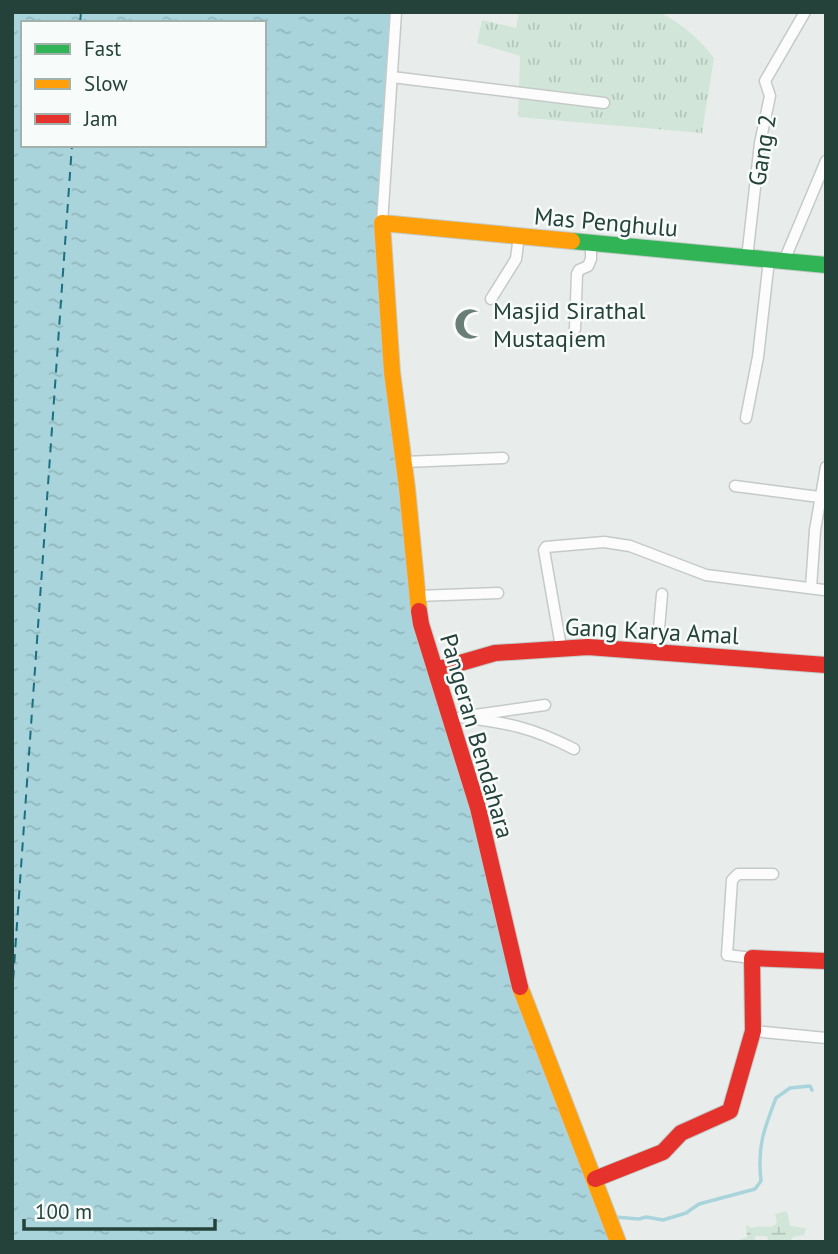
<svg xmlns="http://www.w3.org/2000/svg" width="838" height="1254" viewBox="0 0 838 1254" font-family="'PT Sans',sans-serif">
  <defs>
    <pattern id="grass-tufts" width="24" height="20" patternUnits="userSpaceOnUse" patternTransform="scale(1.75)"><rect width="24" height="20" fill="#d1e6d8"/><path d="M3 7l-1-3M5 7V3M7 7l1-3M15 17l-1-3M17 17v-4M19 17l1-3" fill="none" stroke="#b3c6ba"/></pattern>
    <pattern id="wetland-marsh" width="20" height="14" patternUnits="userSpaceOnUse" patternTransform="scale(1.75)"><rect width="20" height="14" fill="#d1e6d8"/><path d="M1 5h8M5 5V1M11 12h8M15 12V8" fill="none" stroke="#b3c6ba"/></pattern>
    <pattern id="water-ripples" width="26" height="14" patternUnits="userSpaceOnUse" patternTransform="scale(1.75)"><rect width="26" height="14" fill="#a9d4db"/><path d="M2 4q2-2 4 0t4 0M15 11q2-2 4 0t4 0" fill="none" stroke="#91b7bd"/></pattern>
  </defs>
  <rect width="100%" height="100%" fill="#e8edeb"/>
  <path fill="url(#grass-tufts)" d="M 519,12 L 659,12 C 682,24 699,38 714,58 L 702,133 L 518,117 L 520,56 L 477,43 L 482,20 L 516,28 Z"/>
  <path fill="url(#wetland-marsh)" d="M 787,1211 L 790,1226 L 806,1228 L 804,1235 L 793,1237 L 790,1242 L 769,1242 L 767,1236 L 756,1236 L 754,1242 L 734,1242 L 747,1237 L 746,1225 L 751,1228 L 759,1226 C 764,1227 774,1229 777,1222 L 775,1214 Z"/>
  <path fill="url(#water-ripples)" fill-rule="evenodd" d="M 12,12 L 392,12 L 386,68 L 381,164 L 418,631 L 470,792 L 516,991 L 615,1242 L 12,1242 ZM 23,23 L 264,23 L 264,145 L 23,145 Z"/>
  <g fill="none" stroke-linecap="round" stroke-linejoin="round">
    <path stroke="#a9d4db" stroke-width="3.5" d="M 615,1217 L 639,1219 L 646,1217 L 663,1220 L 686,1213 L 699,1204 L 755,1189 L 761,1181 C 757,1147 764,1129 776,1098 L 790,1088 L 810,1086 L 812,1090"/>
    <path stroke="#1c6f80" stroke-width="2" stroke-dasharray="9 7" stroke-linecap="butt" d="M 80,23 L 81,12
      M 12,995 L 72,145"/>
    <defs>
      <path id="street" d="M 392,77 L 604,103
        M 382,223 L 396,12
        M 747,258 L 760,143 L 770,96 L 765,81 L 805,12
        M 784,261 L 826,161
        M 491,299 L 516,259 L 519,236
        M 575,329 L 577,274 L 579,270 L 588,266 L 591,259 L 591,243
        M 746,418 L 758,357 L 769,260
        M 404,462 L 503,458
        M 735,486 L 819,497
        M 811,588 L 815,530 L 826,467
        M 417,596 L 498,593
        M 561,647 L 544,550 L 546,547 L 604,542 L 630,546 L 706,575 L 824,590
        M 657,651 L 662,594
        M 475,715 L 545,705
        M 461,717 C 508,723 531,727 574,749
        M 752,958 L 727,955 L 732,880 L 738,874 L 773,874
        M 753,1031 L 826,1038"/>
      <path id="fast" d="M 572,241 L 826,265"/>
      <path id="slow" d="M 419,611 L 407,488 L 392,372 L 382,223 L 572,241
        M 520,987 L 618,1242"/>
      <path id="jam" d="M 419,611 L 421,624 L 478,808 L 520,987
        M 436,670 L 495,653 L 588,647 L 826,665
        M 595,1179 L 663,1152 L 681,1133 L 730,1111 L 753,1031 L 752,958 L 826,961"/>
    </defs>
    <use href="#street" stroke="#c5cac8" stroke-width="13"/>
    <use href="#fast" stroke="#c3cbc8" stroke-width="18"/>
    <use href="#slow" stroke="#c3cbc8" stroke-width="18"/>
    <use href="#jam" stroke="#c3cbc8" stroke-width="18"/>
    <use href="#street" stroke="#fcfcfc" stroke-width="10"/>
    <use href="#fast" stroke="#30b455" stroke-width="16"/>
    <use href="#slow" stroke="#ff9f0a" stroke-width="16"/>
    <use href="#jam" stroke="#e5322d" stroke-width="16"/>
  </g>
  <defs>
    <symbol id="mosque-bare" viewBox="-9 -9 18 18"><path d="M3.5-4.9A6 6 0 1 0 3.5 4.9A5 5 0 1 1 3.5-4.9Z" fill="#697e78" stroke="#f7fbf9" stroke-width="2.5" paint-order="stroke"/></symbol>
  </defs>
  <g fill-rule="evenodd">
    <use href="#mosque-bare" x="448" y="302" width="44" height="44"/>
  </g>
  <g text-anchor="middle" dominant-baseline="central" stroke-width="5" stroke-linejoin="round" paint-order="stroke">
    <g font-size="24" fill="#24423a" stroke="#f7fbf9">
      <text transform="translate(762 150) rotate(-81)">Gang 2</text>
      <text transform="translate(606 222) rotate(5)">Mas Penghulu</text>
      <text transform="translate(652 631) rotate(3)">Gang Karya Amal</text>
      <text transform="translate(477 736) rotate(74)">Pangeran Bendahara</text>
    </g>
    <g font-size="24" fill="#24423a" stroke="#f7fbf9" text-anchor="start">
      <text x="493" y="310">Masjid Sirathal<tspan x="493" dy="28">Mustaqiem</tspan></text>
    </g>
  </g>
  <rect width="838" height="1254" fill="none" stroke="#24423a" stroke-width="28"/>
  <rect x="21" y="21" width="245" height="126" fill="#f7fbf9" stroke="#a3b1ad" stroke-width="2"/>
  <rect x="35" y="44" width="35" height="10" fill="#30b455" stroke="#a3b1ad" stroke-width="2"/>
  <text x="84" y="56" font-size="21" fill="#24423a">Fast</text>
  <rect x="35" y="79" width="35" height="10" fill="#ff9f0a" stroke="#a3b1ad" stroke-width="2"/>
  <text x="84" y="91" font-size="21" fill="#24423a">Slow</text>
  <rect x="35" y="114" width="35" height="10" fill="#e5322d" stroke="#a3b1ad" stroke-width="2"/>
  <text x="84" y="126" font-size="21" fill="#24423a">Jam</text>
  <path d="M24 1219v10h191v-10" fill="none" stroke="#24423a" stroke-width="3.5"/>
  <text x="35" y="1219" font-size="21" fill="#24423a" stroke="#f7fbf9" stroke-width="5" paint-order="stroke">100 m</text>
</svg>
